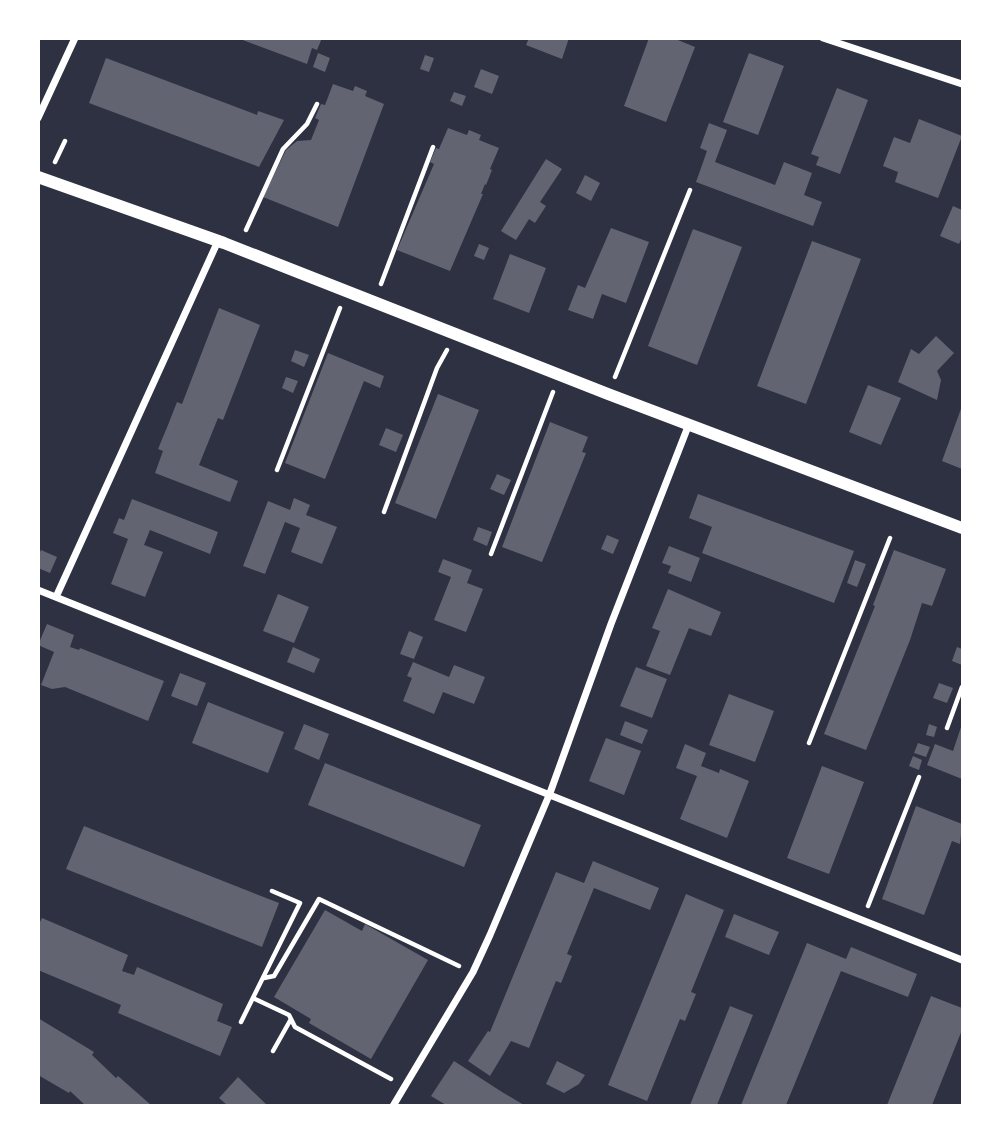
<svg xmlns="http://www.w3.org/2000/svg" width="1001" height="1144" viewBox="0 0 1001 1144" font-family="Roboto,sans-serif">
  <rect width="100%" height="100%" fill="#2d3142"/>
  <path fill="#626471" d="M 322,38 L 317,50 L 312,48 L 307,64 L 240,39 Z
    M 529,38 L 569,38 L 562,59 L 526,45 Z
    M 649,38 L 673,38 L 695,47 L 666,122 L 624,106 Z
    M 318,53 L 330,58 L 325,72 L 313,67 Z
    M 749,53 L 784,66 L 758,135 L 723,122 Z
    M 425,55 L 434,58 L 429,72 L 420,69 Z
    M 106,58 L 257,115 L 258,111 L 284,120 L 259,167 L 89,103 Z
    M 481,69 L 499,76 L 492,94 L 474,87 Z
    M 333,84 L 353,91 L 355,86 L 367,91 L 365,96 L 384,104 L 338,227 L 263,197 L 286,150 L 297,141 L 311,140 L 319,120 L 315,118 L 321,104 L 325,105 Z
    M 837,88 L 868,100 L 840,174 L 816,165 L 819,157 L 811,154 Z
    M 454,92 L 466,96 L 462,106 L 450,101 Z
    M 919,119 L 962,136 L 938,198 L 895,182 L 898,172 L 883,166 L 894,137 L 910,143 Z
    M 709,123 L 727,130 L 715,162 L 775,185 L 784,162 L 812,173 L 804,195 L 822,202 L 813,226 L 696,182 L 707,151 L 700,148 Z
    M 448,128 L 467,135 L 469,130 L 481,135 L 479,140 L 499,148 L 490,169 L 492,170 L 486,185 L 485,184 L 481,194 L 483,194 L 450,271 L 397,250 L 434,164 L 430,162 L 436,148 L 439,149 Z
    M 546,159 L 562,169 L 540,202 L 546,206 L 535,223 L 529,219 L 516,240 L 501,231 Z
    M 585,175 L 600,183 L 591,201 L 576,193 Z
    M 953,206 L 962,210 L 962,237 L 959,244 L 940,236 Z
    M 611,228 L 649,242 L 626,303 L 602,294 L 593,319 L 568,310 L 578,285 L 585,288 Z
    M 693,229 L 742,247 L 697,365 L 648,346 Z
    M 812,241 L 861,259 L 806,404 L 757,386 Z
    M 479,244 L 489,248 L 484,260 L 474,256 Z
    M 510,254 L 546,268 L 529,313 L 493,299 Z
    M 219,308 L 260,325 L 223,420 L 218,418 L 199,465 L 238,481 L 230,502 L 155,473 L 163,451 L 158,449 L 168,425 L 177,402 L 182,404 Z
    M 936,336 L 954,353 L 937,371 L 941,380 L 937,400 L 898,382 L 911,349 L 919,354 Z
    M 295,350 L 309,355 L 304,367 L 291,361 Z
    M 328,353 L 384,376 L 380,388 L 364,381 L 325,479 L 285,463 Z
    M 286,377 L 298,381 L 293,393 L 282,388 Z
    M 868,385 L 901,398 L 881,445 L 849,432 Z
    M 438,394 L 479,410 L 436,519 L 395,503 Z
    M 962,406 L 962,469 L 942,461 Z
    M 550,422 L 588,437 L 582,452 L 586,453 L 542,562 L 502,547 Z
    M 386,428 L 403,435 L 396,452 L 379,445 Z
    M 497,474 L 511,480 L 504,495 L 490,489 Z
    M 698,494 L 854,551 L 834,603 L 702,553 L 712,527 L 689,518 Z
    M 294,498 L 310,505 L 306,515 L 337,527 L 322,564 L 291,552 L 300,528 L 285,522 L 265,574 L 243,566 L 268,501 L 290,510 Z
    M 132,499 L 218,532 L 210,554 L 150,530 L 144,545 L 163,552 L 145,597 L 111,584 L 128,539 L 113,533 L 119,518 L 124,520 Z
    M 478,527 L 492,532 L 487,546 L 473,540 Z
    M 607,535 L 619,540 L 613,554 L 601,549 Z
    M 669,546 L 700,558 L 691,582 L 668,573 L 671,566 L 662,563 Z
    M 41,550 L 57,557 L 50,573 L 38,568 L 38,556 Z
    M 894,550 L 946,569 L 932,606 L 922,603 L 910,640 L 866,750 L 824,734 L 875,606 L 873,605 Z
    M 443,559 L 472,570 L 467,583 L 483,589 L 466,632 L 434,620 L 451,577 L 438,572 Z
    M 855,560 L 866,564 L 857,587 L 847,583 Z
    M 668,589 L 721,612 L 711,636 L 689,628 L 670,675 L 646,666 L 660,631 L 652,628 Z
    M 278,594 L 309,607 L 294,643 L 263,631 Z
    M 47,624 L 74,635 L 70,647 L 79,650 L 80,648 L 164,681 L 148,721 L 65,687 L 52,689 L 41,685 L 54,652 L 38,645 Z
    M 409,631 L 423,637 L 414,659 L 400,654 Z
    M 293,647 L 320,659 L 314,673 L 287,662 Z
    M 957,647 L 962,649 L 962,665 L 952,661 Z
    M 413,662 L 449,677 L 454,665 L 485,677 L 474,704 L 443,692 L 434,714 L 403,701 L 412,678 L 407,676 Z
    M 636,667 L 667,679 L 652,718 L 620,706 Z
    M 180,673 L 206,683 L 197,706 L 171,696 Z
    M 939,683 L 953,688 L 947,703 L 933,698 Z
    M 729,694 L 774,711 L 755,762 L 709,745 Z
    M 208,702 L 284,732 L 268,773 L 192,743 Z
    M 625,721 L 648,730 L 642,744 L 620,735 Z
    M 304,724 L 329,734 L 319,760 L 294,749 Z
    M 929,724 L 937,727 L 934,737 L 926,735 Z
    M 962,724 L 962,779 L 927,765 L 935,744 L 953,751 Z
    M 606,738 L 641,751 L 624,795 L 589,781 Z
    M 918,743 L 930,747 L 926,757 L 914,753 Z
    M 685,744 L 706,753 L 701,766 L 719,773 L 720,769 L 749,781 L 727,838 L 680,819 L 697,776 L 676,768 Z
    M 913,756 L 922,760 L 919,770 L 909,766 Z
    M 325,763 L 481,825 L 464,867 L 308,805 Z
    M 822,766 L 864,782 L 829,874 L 787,858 Z
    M 916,806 L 962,824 L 960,844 L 952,841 L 924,915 L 882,899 Z
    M 84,826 L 279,903 L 262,947 L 66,869 Z
    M 593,861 L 659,888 L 650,910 L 594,888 L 567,954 L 572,956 L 561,983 L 556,981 L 529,1048 L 511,1041 L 490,1076 L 468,1061 L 488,1031 L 490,1032 L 556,872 L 584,883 Z
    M 686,894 L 724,910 L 691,992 L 696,994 L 685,1021 L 680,1019 L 647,1101 L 608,1085 Z
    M 325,910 L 362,931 L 365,924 L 428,960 L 371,1059 L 309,1023 L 311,1019 L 274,997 Z
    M 734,914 L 779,932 L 769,955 L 725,937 Z
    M 42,918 L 128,955 L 122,971 L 134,975 L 137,967 L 223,1004 L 217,1021 L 232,1027 L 220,1056 L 118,1013 L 121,1005 L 38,970 L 38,926 Z
    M 807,943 L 846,959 L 851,947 L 917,974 L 908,997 L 841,971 L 786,1105 L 741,1105 Z
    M 931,996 L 962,1008 L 962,1030 L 932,1105 L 887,1105 Z
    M 730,1006 L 753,1015 L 717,1105 L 690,1105 Z
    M 38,1018 L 94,1052 L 92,1055 L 116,1078 L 118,1076 L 151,1105 L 85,1105 L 70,1091 L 69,1093 L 38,1075 Z
    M 454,1061 L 502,1092 L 524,1105 L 446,1105 L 431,1096 Z
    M 557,1061 L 585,1075 L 579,1084 L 564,1093 L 546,1084 Z
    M 238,1077 L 267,1105 L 227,1105 L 219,1098 Z"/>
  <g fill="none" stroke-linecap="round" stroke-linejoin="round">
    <path stroke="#fff" stroke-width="4.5" d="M 55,162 L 65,141
      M 246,230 L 283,149 L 307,124 L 317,104
      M 381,284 L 433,147
      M 615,377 L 690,190
      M 277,470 L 340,308
      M 384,512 L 437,368 L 447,350
      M 491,554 L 553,392
      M 947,728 L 962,687
      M 809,743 L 890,538
      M 868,906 L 919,777
      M 264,978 L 274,976 L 319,899 L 459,966
      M 255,999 L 289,1015 L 295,1027 L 391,1079
      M 241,1022 L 300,903 L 272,891
      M 273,1051 L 291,1019"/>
    <path stroke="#fff" stroke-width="7" d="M 823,38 L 962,84
      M 38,118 L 75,38
      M 38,590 L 962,960
      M 56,597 L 218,241
      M 393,1106 L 473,972 L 490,935 L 550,793 L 611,624 L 689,424"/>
    <path stroke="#fff" stroke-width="12" d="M 38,177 L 224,243 L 608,394 L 962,528"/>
  </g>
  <rect width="1001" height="1144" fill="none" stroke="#ffffff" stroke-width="80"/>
</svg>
